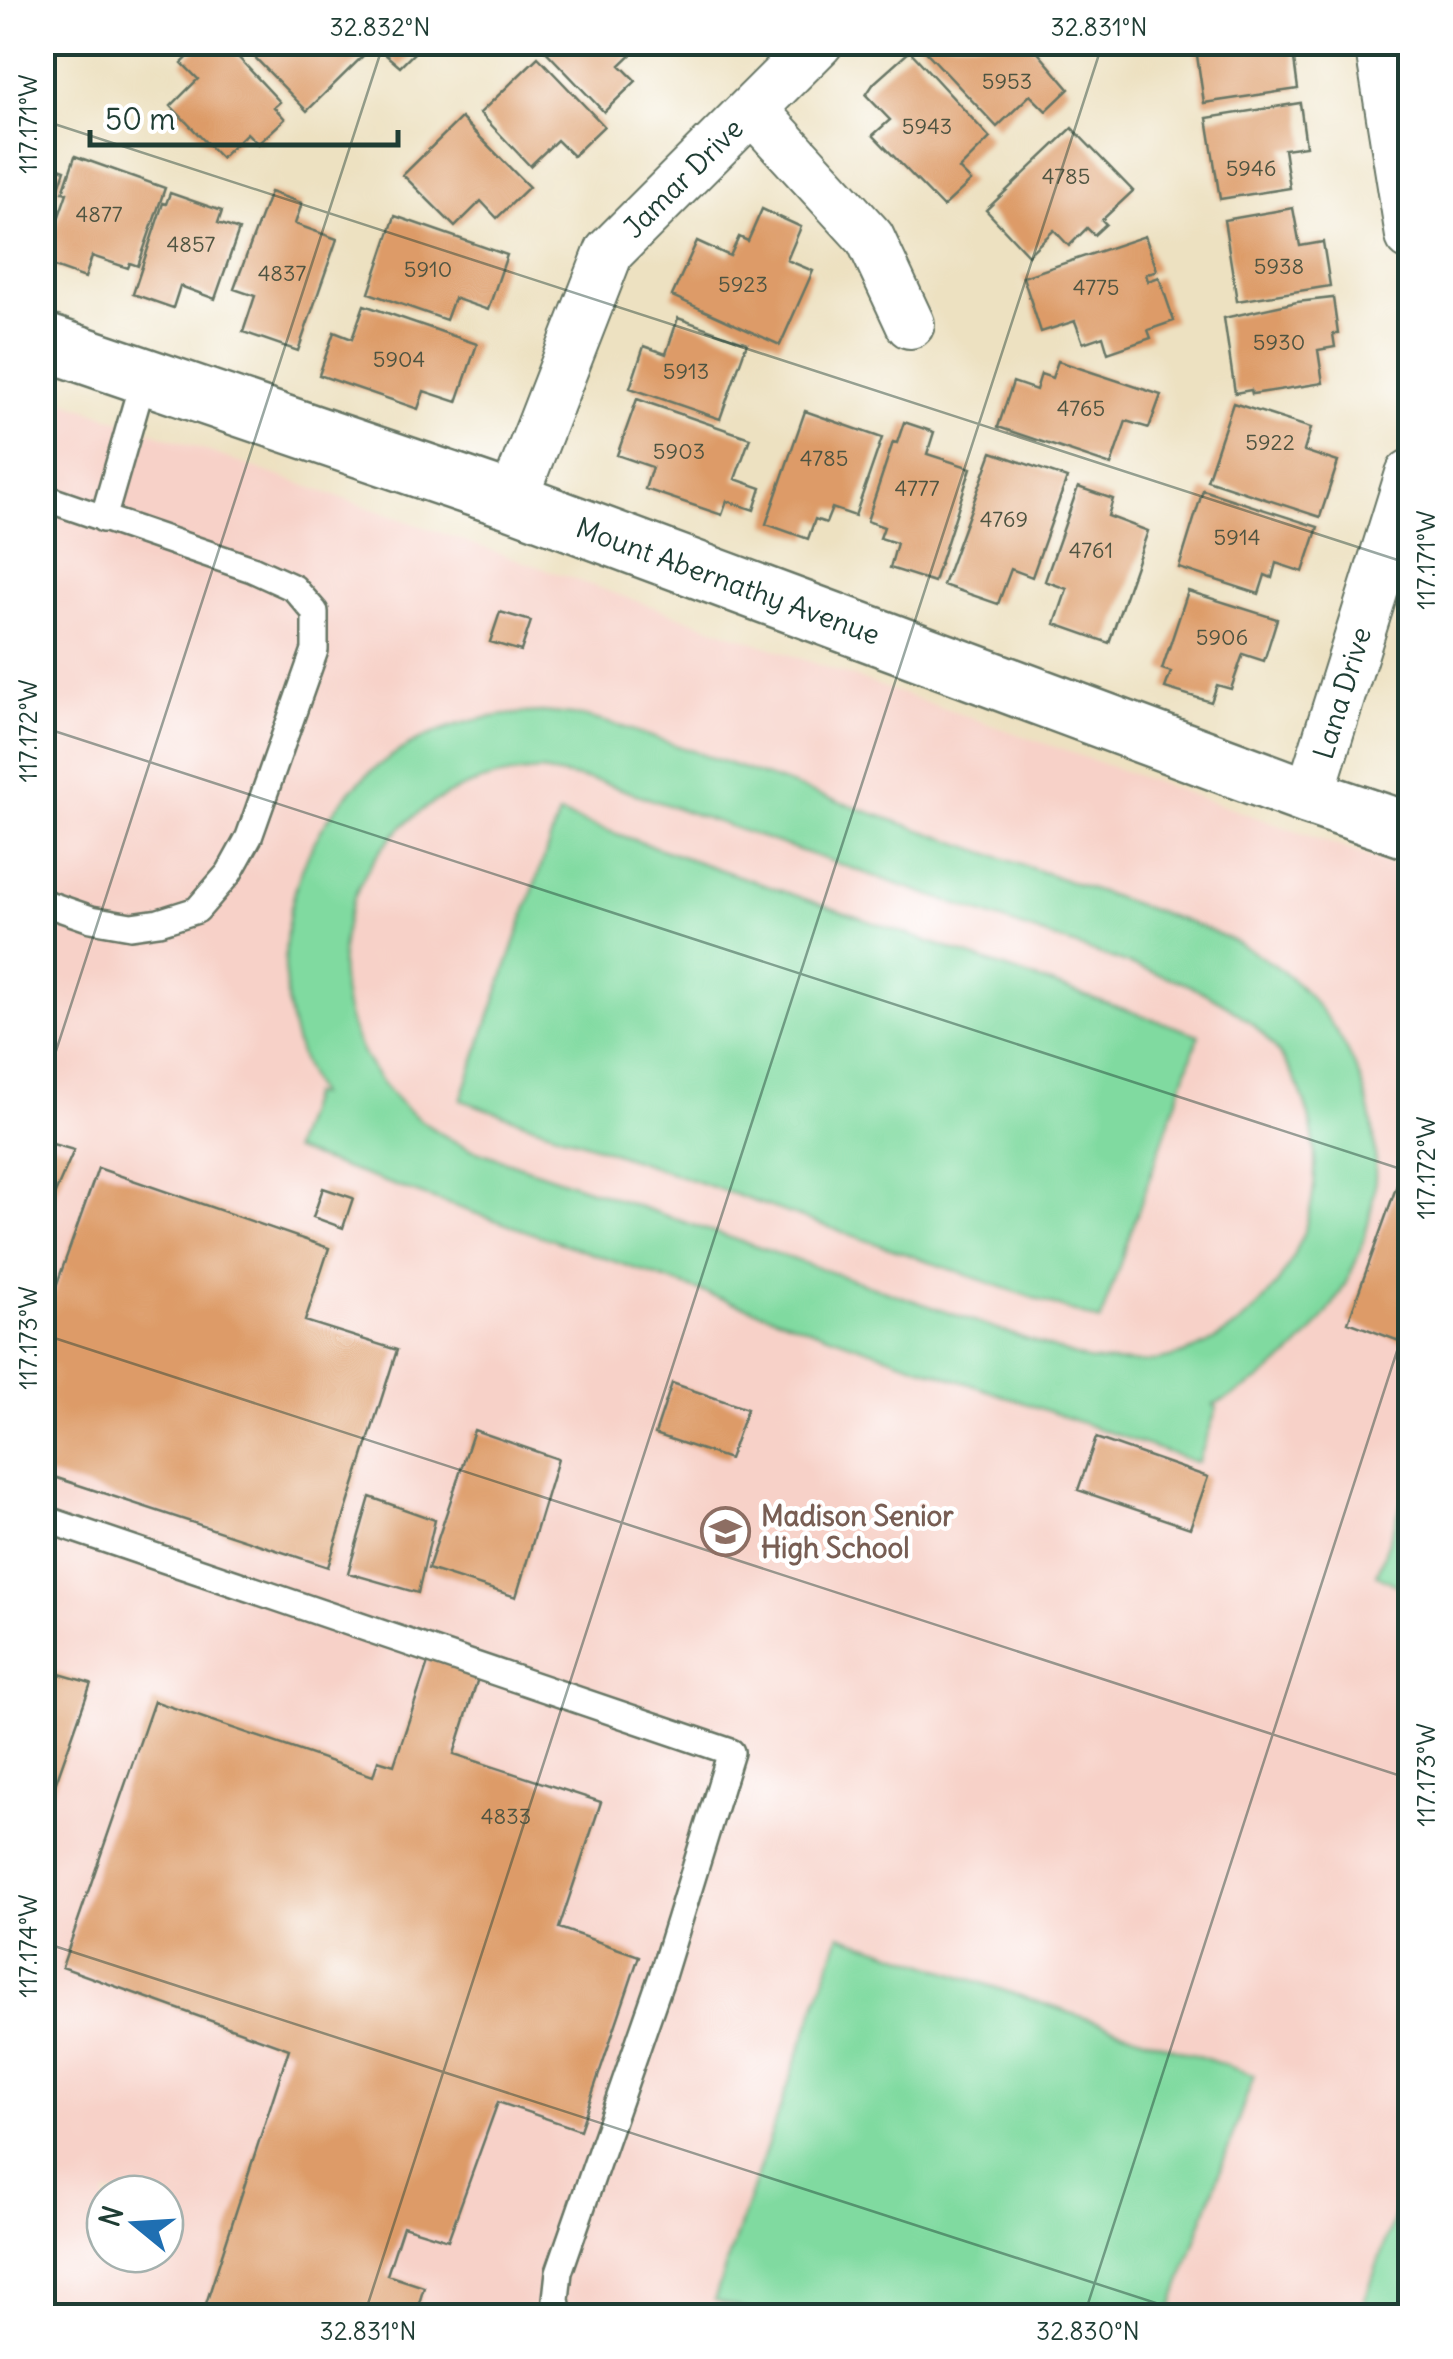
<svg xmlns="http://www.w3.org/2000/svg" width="1453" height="2359" viewBox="0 0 1453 2359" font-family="Delius,sans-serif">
  <rect width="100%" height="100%" fill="#fff"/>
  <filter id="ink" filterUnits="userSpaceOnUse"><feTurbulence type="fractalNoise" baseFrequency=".01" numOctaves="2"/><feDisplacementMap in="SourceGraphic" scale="20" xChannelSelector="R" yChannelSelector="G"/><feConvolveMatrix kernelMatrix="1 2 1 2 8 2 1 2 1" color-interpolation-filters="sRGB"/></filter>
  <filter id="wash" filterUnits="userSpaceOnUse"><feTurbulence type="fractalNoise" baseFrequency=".0048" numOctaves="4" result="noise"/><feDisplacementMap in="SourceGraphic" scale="40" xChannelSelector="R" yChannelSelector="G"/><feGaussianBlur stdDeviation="2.25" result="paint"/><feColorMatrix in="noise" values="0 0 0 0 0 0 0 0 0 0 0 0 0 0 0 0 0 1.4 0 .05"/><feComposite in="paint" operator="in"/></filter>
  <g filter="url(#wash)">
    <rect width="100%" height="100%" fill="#ede1c1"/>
    <path fill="#f7d1c8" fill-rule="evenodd" d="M 43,394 L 1410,871 L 1410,2316 L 43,2316 ZM 105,2194 L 165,2194 L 165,2254 L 105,2254 Z"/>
    <path fill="#80daa0" stroke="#508c6a" stroke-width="2.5" fill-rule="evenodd" d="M 542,712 L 582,716 L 620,726 L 1207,929 C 1244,945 1280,964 1308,995 C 1432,1130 1376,1333 1214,1405 L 1217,1408 L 1198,1463 L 292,1150 L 311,1094 L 318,1095 C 249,966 289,797 430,735 C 466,719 503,714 542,712 ZM 541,771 L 601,782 L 1187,984 C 1225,1002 1258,1022 1282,1058 C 1362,1174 1289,1344 1148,1362 C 1127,1364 1107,1362 1087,1360 L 471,1149 C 265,1061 317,782 541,771 Z
      M 559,814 L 1199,1035 L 1100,1321 L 461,1100 Z
      M 1410,1481 L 1410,1592 L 1377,1575 Z
      M 840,1935 L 1254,2075 L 1169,2316 L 766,2316 L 714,2300 Z
      M 1410,2173 L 1410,2316 L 1359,2316 Z"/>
    <g id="blocks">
      <path fill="#dd9b68" d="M 203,42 L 224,42 L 280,102 L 274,107 L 285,119 L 258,144 L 247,133 L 221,158 L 171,106 L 198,79 L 182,63 Z
        M 240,42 L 354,42 L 365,54 L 307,111 Z
        M 371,42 L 425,42 L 400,67 Z
        M 541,42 L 644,42 L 620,65 L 636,81 L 604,112 L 539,44 Z
        M 917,42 L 1029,42 L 1069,89 L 1046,111 L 1030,95 L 997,127 Z
        M 1195,42 L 1253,42 L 1255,50 L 1292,45 L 1298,89 L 1204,103 Z
        M 910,51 L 990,138 L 959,169 L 971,181 L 943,207 L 873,135 L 890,120 L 866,95 L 874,83 Z
        M 538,57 L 604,126 L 573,156 L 557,140 L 530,166 L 480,113 Z
        M 1300,103 L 1306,146 L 1284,149 L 1290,188 L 1220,199 L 1207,118 Z
        M 461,118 L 529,187 L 497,218 L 481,201 L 455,227 L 403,175 Z
        M 1072,128 L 1133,191 L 1102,220 L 1106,224 L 1094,235 L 1087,228 L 1069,246 L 1054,230 L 1028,255 L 986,210 Z
        M 75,156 L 165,188 L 138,266 L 130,263 L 128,268 L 92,256 L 85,278 L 43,263 L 67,193 L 63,192 Z
        M 42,162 L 65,170 L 43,235 L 42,235 Z
        M 270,192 L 302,203 L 295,224 L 337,239 L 298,351 L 243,332 L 255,296 L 234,289 Z
        M 170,193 L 222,211 L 218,223 L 239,230 L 215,299 L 180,286 L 173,308 L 133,294 L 163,203 L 166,204 Z
        M 1293,208 L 1300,246 L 1323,242 L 1330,286 L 1237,301 L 1224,220 Z
        M 762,209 L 801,227 L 787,260 L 813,271 L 780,345 L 672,296 L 697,241 L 730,256 L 739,237 L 748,241 Z
        M 395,216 L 507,255 L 488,310 L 454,298 L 446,320 L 369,293 Z
        M 1145,236 L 1157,270 L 1146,274 L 1148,281 L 1159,277 L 1174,321 L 1148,330 L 1151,338 L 1108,353 L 1103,336 L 1083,343 L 1075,321 L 1041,332 L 1023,277 Z
        M 1333,298 L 1338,334 L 1333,334 L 1335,347 L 1318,350 L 1323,383 L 1252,394 L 1251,390 L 1235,393 L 1224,318 L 1297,302 Z
        M 364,305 L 477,344 L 457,402 L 424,391 L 418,409 L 319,375 L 334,332 L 352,339 Z
        M 678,318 L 747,343 L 720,419 L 630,388 L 644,346 L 666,354 Z
        M 1058,361 L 1161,395 L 1149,428 L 1126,421 L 1111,465 L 998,427 L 1013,382 L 1036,390 L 1041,374 L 1052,378 Z
        M 637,399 L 750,438 L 735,479 L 761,488 L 754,510 L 727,501 L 722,515 L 645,489 L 652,467 L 617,455 Z
        M 1233,403 L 1311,428 L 1304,451 L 1338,462 L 1320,517 L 1207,480 Z
        M 805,411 L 882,438 L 855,516 L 832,508 L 826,523 L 815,519 L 808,539 L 766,524 Z
        M 904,422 L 934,432 L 927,454 L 971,468 L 934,582 L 890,568 L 897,543 L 880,538 L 884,527 L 867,521 L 893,442 L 897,443 Z
        M 992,452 L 1067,478 L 1032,577 L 1011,569 L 998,604 L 943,585 Z
        M 1078,487 L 1113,499 L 1108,516 L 1148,531 L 1109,643 L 1055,624 L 1067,589 L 1045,581 Z
        M 1203,490 L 1318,527 L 1303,572 L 1276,563 L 1272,578 L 1265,575 L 1259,594 L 1179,568 Z
        M 1188,591 L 1277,619 L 1264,661 L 1243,654 L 1231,689 L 1217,685 L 1211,702 L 1165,688 L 1171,672 L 1162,669 Z
        M 500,612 L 531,621 L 521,651 L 490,642 Z
        M 42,1141 L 74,1150 L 42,1223 Z
        M 98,1168 L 329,1248 L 305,1321 L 397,1350 L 328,1567 L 42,1473 L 42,1326 Z
        M 1397,1185 L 1410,1190 L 1410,1345 L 1348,1322 Z
        M 323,1188 L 353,1198 L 343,1228 L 313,1217 Z
        M 672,1383 L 747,1409 L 729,1459 L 655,1434 Z
        M 474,1430 L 558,1459 L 516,1597 L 428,1569 Z
        M 1096,1438 L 1208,1477 L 1190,1528 L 1078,1490 Z
        M 370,1497 L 435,1520 L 418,1593 L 348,1573 Z
        M 430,1657 L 479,1675 L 454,1754 L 601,1802 L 559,1928 L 639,1956 L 580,2130 L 498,2102 L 448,2240 L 403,2226 L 387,2275 L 424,2287 L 415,2316 L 202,2316 L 289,2049 L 62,1967 L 154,1701 L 373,1776 L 378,1760 L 394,1765 Z
        M 42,1669 L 91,1683 L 43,1819 L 42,1819 Z"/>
    </g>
  </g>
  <g filter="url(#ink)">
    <use href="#blocks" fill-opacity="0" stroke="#677665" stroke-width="2.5"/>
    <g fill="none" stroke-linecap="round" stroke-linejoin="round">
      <defs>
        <path id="service" d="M 42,497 L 252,569 L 294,588 L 315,612 L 315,650 L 249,837 L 229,873 L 197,910 L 159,922 L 131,926 L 91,919 L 42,902
          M 103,519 L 144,377
          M 42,1518 L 731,1752 L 662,1976 L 559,2272 L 556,2299 L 559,2316"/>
        <path id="minor" d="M 1379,42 L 1410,236
          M 752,109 L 870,238 L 910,324
          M 512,501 L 609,252 L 819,42
          M 1309,797 L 1410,474"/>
        <path id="tertiary" d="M 42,341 L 512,501 L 1309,797 L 1410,831"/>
      </defs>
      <use href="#service" stroke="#677665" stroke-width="30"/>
      <use href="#minor" stroke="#677665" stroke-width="52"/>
      <use href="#tertiary" stroke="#677665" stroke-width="60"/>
      <use href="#service" stroke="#fff" stroke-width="25"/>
      <use href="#minor" stroke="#fff" stroke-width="48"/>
      <use href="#tertiary" stroke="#fff" stroke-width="55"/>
    </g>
  </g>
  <path fill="none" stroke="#1f3d34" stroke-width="2.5" stroke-opacity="0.45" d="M 42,120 L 1410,564M 42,727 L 1410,1172M 42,1094 L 384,42M 42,1334 L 1410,1779M 42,1942 L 1196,2316M 364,2316 L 1103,42M 1084,2316 L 1410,1311"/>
  <defs>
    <symbol id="school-ring" viewBox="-11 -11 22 22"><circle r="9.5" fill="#fff" stroke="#8d6e63" stroke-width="1.5"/><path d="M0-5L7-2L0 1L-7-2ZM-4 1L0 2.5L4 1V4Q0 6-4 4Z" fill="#8d6e63"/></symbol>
  </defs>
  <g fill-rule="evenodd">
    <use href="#school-ring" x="698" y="1504" width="55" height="55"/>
  </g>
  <g text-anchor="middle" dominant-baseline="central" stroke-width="9" stroke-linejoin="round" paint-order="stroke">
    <g font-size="22" fill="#4e5441">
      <text x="1007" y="81">5953</text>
      <text x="927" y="126">5943</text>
      <text x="1251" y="168">5946</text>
      <text x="1066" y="176">4785</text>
      <text x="99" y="214">4877</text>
      <text x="191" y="244">4857</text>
      <text x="1279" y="266">5938</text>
      <text x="428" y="269">5910</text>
      <text x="282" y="273">4837</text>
      <text x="743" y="284">5923</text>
      <text x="1096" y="287">4775</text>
      <text x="1279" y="342">5930</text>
      <text x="399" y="359">5904</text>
      <text x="686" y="371">5913</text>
      <text x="1081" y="408">4765</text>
      <text x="1270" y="442">5922</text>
      <text x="679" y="451">5903</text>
      <text x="824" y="458">4785</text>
      <text x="917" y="488">4777</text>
      <text x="1004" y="519">4769</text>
      <text x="1237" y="537">5914</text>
      <text x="1091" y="550">4761</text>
      <text x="1222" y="637">5906</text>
      <text x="506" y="1816">4833</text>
    </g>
    <g font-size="28" fill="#1f3d34" stroke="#fff">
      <text transform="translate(683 178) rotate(-45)">Jamar Drive</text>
      <text transform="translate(728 581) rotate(20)">Mount Abernathy Avenue</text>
      <text transform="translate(1342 693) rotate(-73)">Lana Drive</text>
    </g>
    <g font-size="28" font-weight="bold" fill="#785e54" stroke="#fff" text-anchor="start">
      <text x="761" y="1516">Madison Senior<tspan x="761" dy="32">High School</tspan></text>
    </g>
  </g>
  <rect width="1453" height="2359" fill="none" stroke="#fff" stroke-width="110"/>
  <g transform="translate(135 2224) rotate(288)"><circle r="48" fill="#ffffff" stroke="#a5b1ae" stroke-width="2.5"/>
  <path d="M0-8L18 38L0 25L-18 38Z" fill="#1f6fb2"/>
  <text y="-15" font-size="28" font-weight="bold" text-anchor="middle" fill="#1f3d34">N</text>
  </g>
  <path d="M90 130v15h308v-15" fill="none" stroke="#1f3d34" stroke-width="5"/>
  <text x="105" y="130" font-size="30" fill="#1f3d34" stroke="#ffffff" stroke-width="8" paint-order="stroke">50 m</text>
  <rect x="55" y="55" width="1343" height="2249" fill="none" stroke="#1f3d34" stroke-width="4"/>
  <g font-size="25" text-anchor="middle" fill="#1f3d34">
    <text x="380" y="36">32.832°N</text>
    <text x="1099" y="36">32.831°N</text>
    <text transform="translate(28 124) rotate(-90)" y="9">117.171°W</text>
    <text transform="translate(1426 560) rotate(-90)" y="9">117.171°W</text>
    <text transform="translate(28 731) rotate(-90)" y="9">117.172°W</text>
    <text transform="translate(1426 1168) rotate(-90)" y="9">117.172°W</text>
    <text transform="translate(28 1338) rotate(-90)" y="9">117.173°W</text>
    <text transform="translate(1426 1775) rotate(-90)" y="9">117.173°W</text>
    <text transform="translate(28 1946) rotate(-90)" y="9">117.174°W</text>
    <text x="368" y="2340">32.831°N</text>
    <text x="1088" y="2340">32.830°N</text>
  </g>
</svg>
